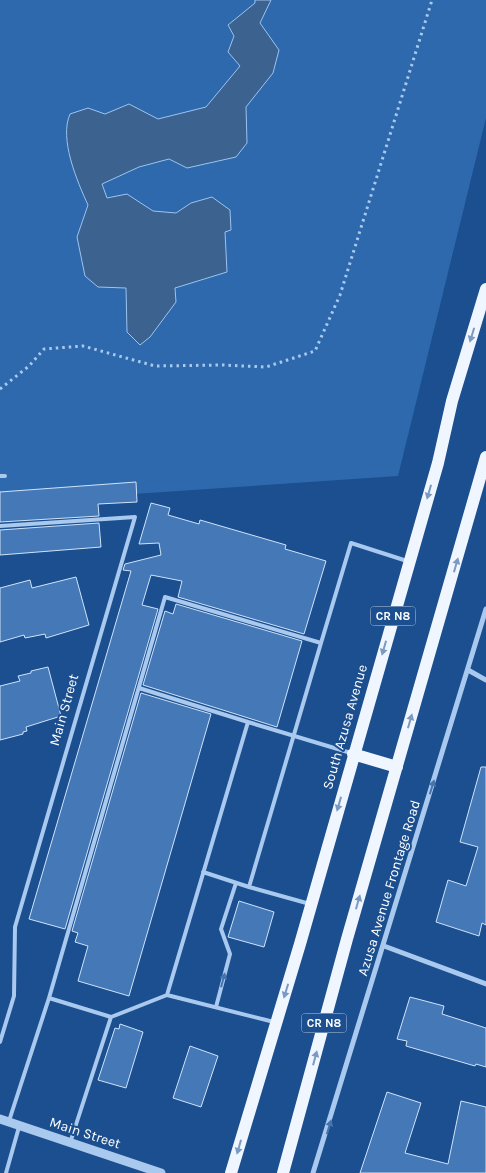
<svg xmlns="http://www.w3.org/2000/svg" width="486" height="1173" viewBox="0 0 486 1173" font-family="Karla,sans-serif">
  <rect width="100%" height="100%" fill="#1b4f8f"/>
  <path fill="#2e69ad" d="M 0,0 L 486,0 L 486,118 L 398,476 L 0,503 Z"/>
  <path fill="#3c6290" stroke="#9cc4f0" d="M 255,0 L 271,0 L 260,23 L 279,50 L 273,73 L 246,107 L 247,143 L 236,157 L 187,168 L 169,159 L 139,167 L 102,184 L 107,198 L 127,194 L 153,211 L 176,213 L 191,203 L 212,197 L 230,210 L 231,230 L 225,232 L 227,272 L 175,288 L 176,302 L 150,337 L 140,345 L 127,332 L 126,288 L 98,287 L 85,276 L 77,237 L 88,205 C 77,181 59,139 70,114 L 88,108 L 105,114 L 129,104 L 158,119 L 206,107 L 240,66 L 228,52 L 234,36 L 228,25 L 255,3 Z"/>
  <path fill="#4478b7" stroke="#cfe3fa" d="M 136,482 L 137,502 L 98,504 L 99,516 L 0,522 L 0,492 Z
    M 151,503 L 170,508 L 168,515 L 199,524 L 200,520 L 286,545 L 285,549 L 326,561 L 304,634 L 178,597 L 182,581 L 151,575 L 142,605 L 158,609 L 65,929 L 29,919 L 131,571 L 123,570 L 125,564 L 161,555 L 159,543 L 139,544 Z
    M 99,523 L 101,547 L 0,555 L 0,530 Z
    M 76,577 L 89,625 L 46,638 L 45,634 L 25,638 L 24,635 L 0,642 L 0,588 L 30,580 L 32,588 Z
    M 176,604 L 302,641 L 277,727 L 143,685 L 165,611 L 173,614 Z
    M 48,667 L 61,716 L 26,727 L 27,731 L 23,732 L 23,734 L 0,740 L 0,686 L 20,681 L 18,676 L 31,673 L 31,671 Z
    M 141,693 L 211,714 L 129,996 L 78,981 L 88,946 L 75,942 L 78,933 L 72,931 Z
    M 481,767 L 486,767 L 486,925 L 482,923 L 479,936 L 436,922 L 448,880 L 466,886 L 478,847 L 460,842 Z
    M 239,901 L 274,912 L 264,947 L 228,937 Z
    M 410,997 L 444,1006 L 442,1014 L 486,1028 L 486,1067 L 476,1064 L 475,1066 L 406,1046 L 407,1041 L 397,1039 Z
    M 120,1024 L 143,1032 L 126,1088 L 98,1080 L 115,1028 L 119,1029 Z
    M 190,1046 L 218,1056 L 201,1107 L 173,1098 Z
    M 387,1092 L 421,1103 L 405,1153 L 448,1164 L 461,1101 L 486,1107 L 486,1173 L 360,1173 Z"/>
  <g fill="none" stroke-linecap="round" stroke-linejoin="round">
    <path stroke="#a9c9ee" stroke-width="3" stroke-dasharray="2.5 4" stroke-linecap="butt" d="M 0,389 L 29,366 L 44,349 L 83,346 L 155,366 L 222,365 L 266,367 L 315,351 L 340,295 L 432,0"/>
    <path stroke="#a9c9ee" stroke-width="4" d="M 0,476 L 5,476
      M 0,526 L 135,517 L 15,927 L 14,996 L 0,1042
      M 139,688 L 248,722 L 167,995
      M 248,722 L 351,753
      M 203,872 L 249,887
      M 310,904 L 249,887 L 321,643
      M 49,998 L 165,597 L 321,643 L 351,543 L 407,561
      M 216,1007 L 230,954 L 221,929 L 236,883
      M 9,1121 L 49,998 L 111,1017 L 167,995 L 274,1022
      M 70,1143 L 111,1017
      M 6,1173 L 19,1127"/>
    <path stroke="#a9c9ee" stroke-width="5" d="M 468,670 L 486,680
      M 384,946 L 486,984
      M 313,1173 L 486,609"/>
    <path stroke="#a9c9ee" stroke-width="9" d="M 0,1119 L 161,1173"/>
    <path stroke="#f0f6ff" stroke-width="12" d="M 353,754 L 397,767
      M 231,1173 L 300,944 L 438,463 L 452,401 L 486,289
      M 283,1173 L 347,939 L 486,457"/>
  </g>
  <defs><path id="oneway-solid" d="M-6-.8H1V-3.2L6.5 0L1 3.2V.8H-6Z" transform="scale(1.25)"/></defs>
  <g fill="#7b9ac1">
    <use href="#oneway-solid" transform="translate(472 335) rotate(107)"/>
    <use href="#oneway-solid" transform="translate(429 492) rotate(106)"/>
    <use href="#oneway-solid" transform="translate(456 565) rotate(-74)"/>
    <use href="#oneway-solid" transform="translate(384 648) rotate(106)"/>
    <use href="#oneway-solid" transform="translate(410 721) rotate(-74)"/>
    <use href="#oneway-solid" transform="translate(339 804) rotate(106)"/>
    <use href="#oneway-solid" transform="translate(358 902) rotate(-74)"/>
    <use href="#oneway-solid" transform="translate(286 991) rotate(107)"/>
    <use href="#oneway-solid" transform="translate(315 1058) rotate(-75)"/>
    <use href="#oneway-solid" transform="translate(239 1147) rotate(106)"/>
  </g>
  <g fill="#4674ac">
    <use href="#oneway-solid" transform="translate(432 787) rotate(-73)"/>
    <use href="#oneway-solid" transform="translate(223 980) rotate(-75)"/>
    <use href="#oneway-solid" transform="translate(329 1127) rotate(-73)"/>
  </g>
  <g text-anchor="middle" dominant-baseline="central" stroke-width="4" stroke-linejoin="round" paint-order="stroke">
    <g fill="#1b4f8f" stroke="#bbcadd" stroke-width="1">
      <rect x="370.5" y="606.5" width="45" height="19" rx="4"/>
      <rect x="301.5" y="1013.5" width="45" height="19" rx="4"/>
    </g>
    <g font-size="12" font-weight="bold" fill="#fff">
      <text x="393" y="616">CR N8</text>
      <text x="324" y="1023">CR N8</text>
    </g>
    <g font-size="14" fill="#fff" stroke="#1b4f8f">
      <text transform="translate(64 710) rotate(-74)">Main Street</text>
      <text transform="translate(345 727) rotate(-74)">South Azusa Avenue</text>
      <text transform="translate(389 888) rotate(-73)">Azusa Avenue Frontage Road</text>
      <text transform="translate(85 1133) rotate(18)">Main Street</text>
    </g>
  </g>
</svg>
